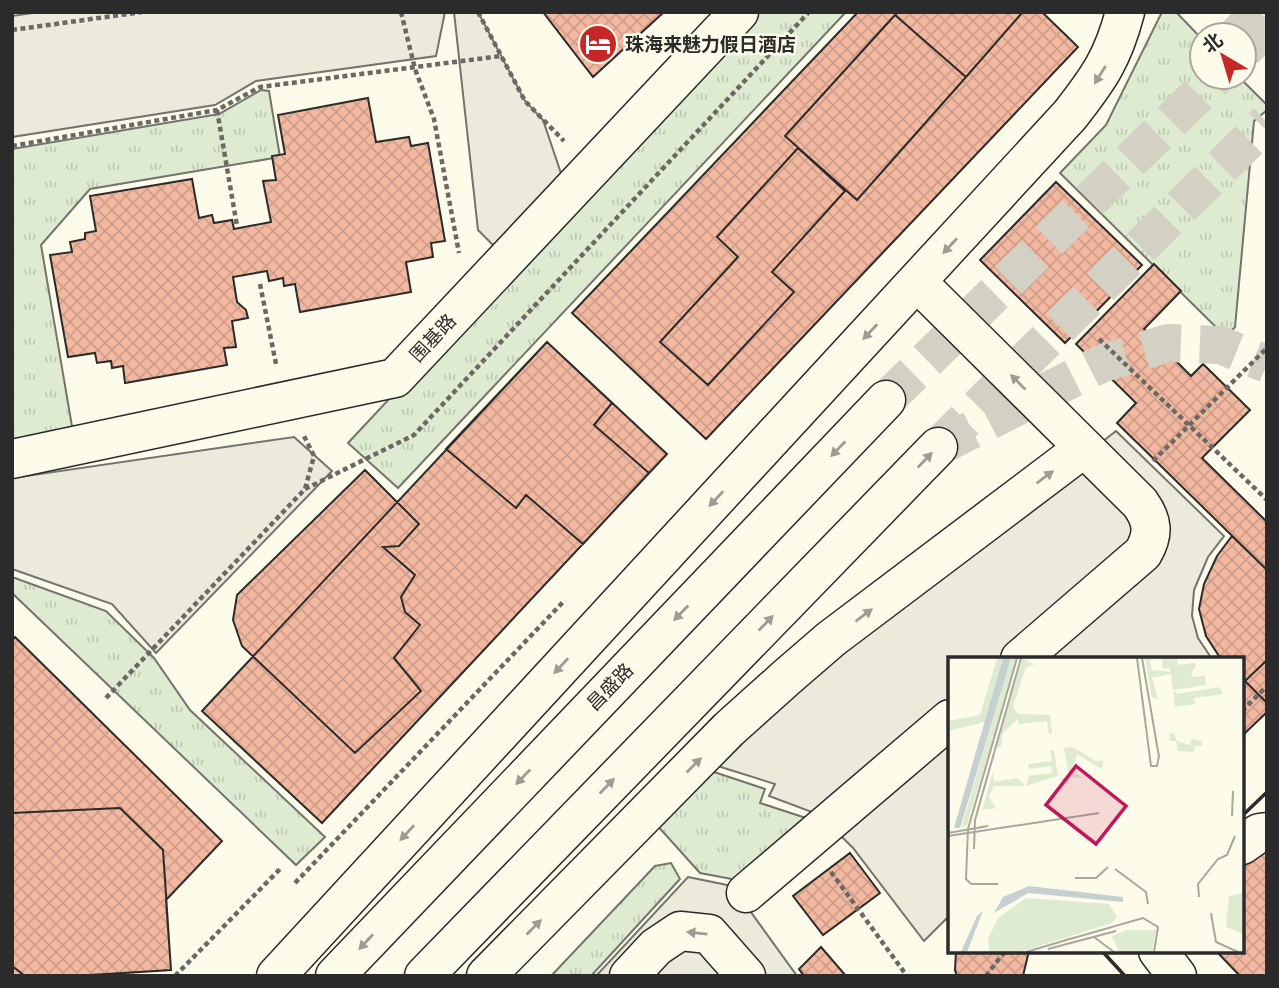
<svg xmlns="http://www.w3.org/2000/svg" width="1279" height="988" viewBox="0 0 1279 988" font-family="Helvetica,'Noto Sans SC',sans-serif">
  <defs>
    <pattern id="grass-tufts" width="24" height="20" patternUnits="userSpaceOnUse" patternTransform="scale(1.75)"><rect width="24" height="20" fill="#deebd1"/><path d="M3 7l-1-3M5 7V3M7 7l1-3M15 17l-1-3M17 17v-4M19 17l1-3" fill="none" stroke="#bfcab4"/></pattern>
    <pattern id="building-cross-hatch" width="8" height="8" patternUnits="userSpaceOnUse" patternTransform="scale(1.75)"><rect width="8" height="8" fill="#f2b8a0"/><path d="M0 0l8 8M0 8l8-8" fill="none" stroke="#d09e8a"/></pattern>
  </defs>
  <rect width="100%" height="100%" fill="#fdfbea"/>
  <path fill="url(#grass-tufts)" stroke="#74746e" stroke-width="2" d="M 751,12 L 846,12 L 398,488 L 348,443 Z
    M 1162,12 L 1176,12 L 1202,39 L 1202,77 L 1239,77 L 1267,105 L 1267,110 L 1254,121 L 1235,327 L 1226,337 L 1060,173 L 1106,125 Z
    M 261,90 L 269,91 L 280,157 L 90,189 L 41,245 L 74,438 L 12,450 L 12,149 L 219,114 Z
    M 12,577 L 106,611 L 154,658 L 190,710 L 325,837 L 296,865 L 12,593 Z
    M 705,769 L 765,789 L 760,803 L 815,821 L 742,881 L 700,873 L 655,823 Z
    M 671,863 L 680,879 L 591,976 L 551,976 L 655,866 Z"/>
  <path fill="#eceadb" stroke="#74746e" stroke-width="2" d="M 39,12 L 445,12 L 436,56 L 256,81 L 215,105 L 12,137 L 12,16 Z
    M 454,12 L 478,12 L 525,101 L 543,120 L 568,194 L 507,259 L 478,230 Z
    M 1116,431 L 1224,536 L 1208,557 L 1194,590 L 1192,616 L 1198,638 L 1210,656 L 1207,659 L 950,659 L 950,915 L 924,941 L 853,848 L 820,815 L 769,796 L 775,784 L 708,763 L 798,678 Z
    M 294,437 L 332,471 L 156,653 L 112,604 L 12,569 L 12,478 Z
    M 688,877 L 732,886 L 797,976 L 596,976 Z"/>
  <path fill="url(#building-cross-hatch)" stroke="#2b2b2b" stroke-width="2" d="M 543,12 L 664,12 L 593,77 Z
    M 858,12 L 1042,12 L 1078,47 L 706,439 L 572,313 Z
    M 898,12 L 1019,12 L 1021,14 L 966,77 L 895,15 Z
    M 895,15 L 966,77 L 857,200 L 785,136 Z
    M 368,98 L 376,142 L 409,137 L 411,146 L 428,143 L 445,241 L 431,243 L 433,257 L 406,262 L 411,292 L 300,312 L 295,284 L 284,286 L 283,278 L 269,281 L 267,271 L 233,277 L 237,302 L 246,310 L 248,318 L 232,321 L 236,347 L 224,348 L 227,365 L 125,383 L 123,366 L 112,368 L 111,361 L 97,363 L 95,353 L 68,357 L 50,255 L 72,252 L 70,242 L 85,239 L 85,233 L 96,231 L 90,196 L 192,179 L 199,218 L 212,215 L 214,223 L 232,220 L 234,229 L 271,222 L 263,181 L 276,180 L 272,156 L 285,154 L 278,115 Z
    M 798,148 L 845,191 L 772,272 L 794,292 L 708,385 L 660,342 L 738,257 L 717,237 Z
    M 1056,182 L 1142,265 L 1065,343 L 980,260 Z
    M 1154,264 L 1181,291 L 1144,329 L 1191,376 L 1203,364 L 1250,410 L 1202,458 L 1267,522 L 1267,570 L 1117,423 L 1136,403 L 1076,344 Z
    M 547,342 L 667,454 L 322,823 L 202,711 Z
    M 547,342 L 612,403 L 594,425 L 649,473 L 583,544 L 526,495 L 516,508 L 446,449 Z
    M 365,470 L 419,524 L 399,546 L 383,547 L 415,575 L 401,597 L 405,612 L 420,625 L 394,658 L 421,691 L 355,753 L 242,646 L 233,620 L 237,595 Z
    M 1232,536 L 1267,570 L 1267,660 L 1245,681 L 1242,678 L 1242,659 L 1222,659 L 1219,656 L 1206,636 L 1199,609 L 1204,584 L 1217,556 Z
    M 15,637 L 222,841 L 166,900 L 171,970 L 109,974 L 109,976 L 12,976 L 12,641 Z
    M 1267,660 L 1267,703 L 1245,681 Z
    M 1242,678 L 1267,703 L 1267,712 L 1242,736 Z
    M 120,808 L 163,850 L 171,970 L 73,976 L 25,976 L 12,966 L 12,813 Z
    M 1264,847 L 1267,849 L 1267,976 L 1240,976 L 1216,951 L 1242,951 L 1242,868 Z
    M 850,853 L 880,893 L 823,935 L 793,896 Z
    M 821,947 L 846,976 L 804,976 L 799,969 Z
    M 956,951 L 1029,951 L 1023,976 L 957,976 L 955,970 Z"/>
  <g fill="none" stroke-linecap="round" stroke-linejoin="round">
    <path stroke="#d3d1c4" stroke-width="38" stroke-dasharray="38 19" stroke-linecap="butt" d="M 1233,12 L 1267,46
      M 938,447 L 1103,363 L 1168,343 L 1220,345 L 1267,364"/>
    <path stroke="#d3d1c4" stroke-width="38" stroke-dasharray="38 19" stroke-linecap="butt" d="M 1244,50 L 1267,27
      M 886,400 L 1216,77
      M 938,447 L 1267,122"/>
    <defs>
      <path id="minor" d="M 917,282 L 1140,503 C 1153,521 1154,534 1143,553 L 1020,659
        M 12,459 L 395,378 L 739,12
        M 1242,845 L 1259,833 L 1267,832
        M 746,893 L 950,719
        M 1158,951 L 1177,976
        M 276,976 L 1070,115 C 1099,78 1113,58 1125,12
        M 486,976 L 729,729 L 787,677 L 831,639 L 1084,448
        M 629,976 L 656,947 L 680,931 L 709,934 L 746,976"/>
      <path id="major" d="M 335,976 L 886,400
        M 424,976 L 938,447"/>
    </defs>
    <use href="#minor" stroke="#2b2b2b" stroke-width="41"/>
    <use href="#major" stroke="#2b2b2b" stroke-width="41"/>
    <path stroke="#6a6964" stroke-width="4.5" stroke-dasharray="5 3.5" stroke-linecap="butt" d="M 401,12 L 415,69 L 434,119 L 459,253
      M 478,12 L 525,101 L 564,141
      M 12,30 L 142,12
      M 217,110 L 237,226
      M 12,146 L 217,110 L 260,87 L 501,56
      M 260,284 L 276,364
      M 1099,339 L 1267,500
      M 1153,461 L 1267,348
      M 305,489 L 414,435 L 809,12
      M 106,698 L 305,489 L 314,456 L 304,436
      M 1242,711 L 1267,686
      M 831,872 L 907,976
      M 295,883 L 565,600
      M 175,976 L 280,869
      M 986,976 L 1005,951"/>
    <use href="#minor" stroke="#fdfbea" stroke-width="38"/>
    <use href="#major" stroke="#fdfbea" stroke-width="38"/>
    <path stroke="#2b2b2b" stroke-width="3.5" d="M 1242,816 L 1267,792
      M 1102,951 L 1125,976"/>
  </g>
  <defs><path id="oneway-solid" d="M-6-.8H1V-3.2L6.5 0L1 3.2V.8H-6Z" transform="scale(1.75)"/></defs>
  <g fill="#9e9d94">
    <use href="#oneway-solid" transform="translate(1100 75) rotate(122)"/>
    <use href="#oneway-solid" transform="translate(950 246) rotate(133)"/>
    <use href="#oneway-solid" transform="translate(870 332) rotate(133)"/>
    <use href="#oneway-solid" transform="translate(1018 382) rotate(-135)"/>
    <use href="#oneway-solid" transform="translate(838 449) rotate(134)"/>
    <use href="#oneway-solid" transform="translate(925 460) rotate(-46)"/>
    <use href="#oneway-solid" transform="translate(1045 477) rotate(-37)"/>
    <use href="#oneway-solid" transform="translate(716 499) rotate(133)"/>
    <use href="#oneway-solid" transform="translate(681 613) rotate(134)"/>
    <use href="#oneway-solid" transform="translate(864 615) rotate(-37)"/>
    <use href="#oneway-solid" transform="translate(766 623) rotate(-46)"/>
    <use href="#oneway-solid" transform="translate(561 666) rotate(133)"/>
    <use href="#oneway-solid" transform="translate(694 765) rotate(-45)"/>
    <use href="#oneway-solid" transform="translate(523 777) rotate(134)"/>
    <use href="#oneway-solid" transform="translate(607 786) rotate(-46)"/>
    <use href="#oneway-solid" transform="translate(407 833) rotate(133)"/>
    <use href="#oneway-solid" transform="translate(534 927) rotate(-45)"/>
    <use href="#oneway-solid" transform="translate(697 933) rotate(-174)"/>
    <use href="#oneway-solid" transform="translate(366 942) rotate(133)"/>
  </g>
  <defs>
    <symbol id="hotel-disc" viewBox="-11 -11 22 22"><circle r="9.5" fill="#c62828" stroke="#fdfbea"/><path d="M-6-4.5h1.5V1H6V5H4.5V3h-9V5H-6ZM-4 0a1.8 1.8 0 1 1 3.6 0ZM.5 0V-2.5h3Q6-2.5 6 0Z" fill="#fff"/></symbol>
  </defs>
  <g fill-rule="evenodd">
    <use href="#hotel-disc" x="576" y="22" width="44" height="44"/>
  </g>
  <g text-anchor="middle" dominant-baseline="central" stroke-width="5" stroke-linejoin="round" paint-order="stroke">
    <g font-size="19" font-weight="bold" fill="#2b2b2b" stroke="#fdfbea" text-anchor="start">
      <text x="625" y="44">珠海来魅力假日酒店</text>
    </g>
    <g font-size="19" fill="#2b2b2b" stroke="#fdfbea">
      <text transform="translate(433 338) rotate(-47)">围基路</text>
      <text transform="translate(610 687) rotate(-46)">昌盛路</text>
    </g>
  </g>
  <g transform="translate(948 657)">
    <rect width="296" height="296" fill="#fdfbea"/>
    <path d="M 49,1 L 55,1 L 37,65 L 0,74 L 0,64 L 32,58 ZM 63,1 L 69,1 L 19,168 L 13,171 ZM 74,1 L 86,8 L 78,10 L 65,50 L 70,57 L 102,58 L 104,77 L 101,77 L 99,64 L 71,67 L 70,62 L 55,76 L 53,90 L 47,90 ZM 207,1 L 202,4 L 204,13 L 223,15 L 230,8 L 247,6 L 248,11 L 204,21 L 210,42 L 204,40 L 197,2 ZM 271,30 L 275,37 L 246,41 L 247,47 L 227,50 L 225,33 L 230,37 ZM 226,76 L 229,84 L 242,88 L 244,82 L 254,84 L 254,89 L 247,89 L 246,95 L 230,94 L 228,84 L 222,84 L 221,77 ZM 125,90 L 149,105 L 155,103 L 155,109 L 153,112 L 129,97 L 124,115 L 136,121 L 123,120 L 118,129 L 112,122 L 121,119 L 116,91 ZM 102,93 L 106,93 L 110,119 L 78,129 L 81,119 L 105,116 L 102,109 L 81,112 L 80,107 L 104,104 ZM 45,115 L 46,125 L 70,121 L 77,129 L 46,129 L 41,140 L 48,151 L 34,153 ZM 78,241 L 161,247 L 169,260 L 164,266 L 72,295 L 41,295 L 40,282 L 50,261 ZM 178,273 L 208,273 L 204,295 L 171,295 L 164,279 Z" fill="#deebd1"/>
    <path d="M 296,236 L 296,277 L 278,270 L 281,239 Z" fill="#deebd1"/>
    <path d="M 214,1 L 229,1 L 230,8 L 247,6 L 243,20 L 257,19 L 258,28 L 225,33 L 222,11 L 215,12 ZM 176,274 L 206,279 L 204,295 L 173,294 Z" fill="#deebd1"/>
    <path d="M 55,1 L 63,1 L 53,35 L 12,171 L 6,171 ZM 81,229 L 175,240 L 175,245 L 80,236 L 46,256 L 55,240 ZM 35,254 L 19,295 L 13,295 L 29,259 Z" fill="#c7d0d0"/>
    <path fill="none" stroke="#a9a89e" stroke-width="2" d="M 189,1 L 203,109 L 209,109 L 211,99M 194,1 L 211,100M 284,159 L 285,134M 0,176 L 40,169M 0,179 L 151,156M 26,192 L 27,163 L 73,1M 167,212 L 198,235 L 200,247M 127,221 L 148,221 L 160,210M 23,227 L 18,222 L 20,172 L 69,1M 23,227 L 50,227M 251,240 L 250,227 L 270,202 L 279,198 L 287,179M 263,256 L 268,285 L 290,295M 146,280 L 166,295M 122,282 L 195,261 L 210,270 L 206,295M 100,292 L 168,274M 78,295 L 125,281"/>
    <path fill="#c2185b" fill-opacity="0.15" stroke="#c2185b" stroke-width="3.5" d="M 128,109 L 178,149 L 148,187 L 98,148 Z"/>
    <rect width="296" height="296" fill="none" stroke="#2b2b2b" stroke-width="3.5"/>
  </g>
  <rect width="1279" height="988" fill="none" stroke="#2b2b2b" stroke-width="28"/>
  <g transform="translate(1223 56) rotate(322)"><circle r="33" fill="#fdfbea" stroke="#a9a89e" stroke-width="2"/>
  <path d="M0-5L12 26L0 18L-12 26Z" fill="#c62828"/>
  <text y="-10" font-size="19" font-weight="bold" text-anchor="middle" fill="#2b2b2b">北</text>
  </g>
</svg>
